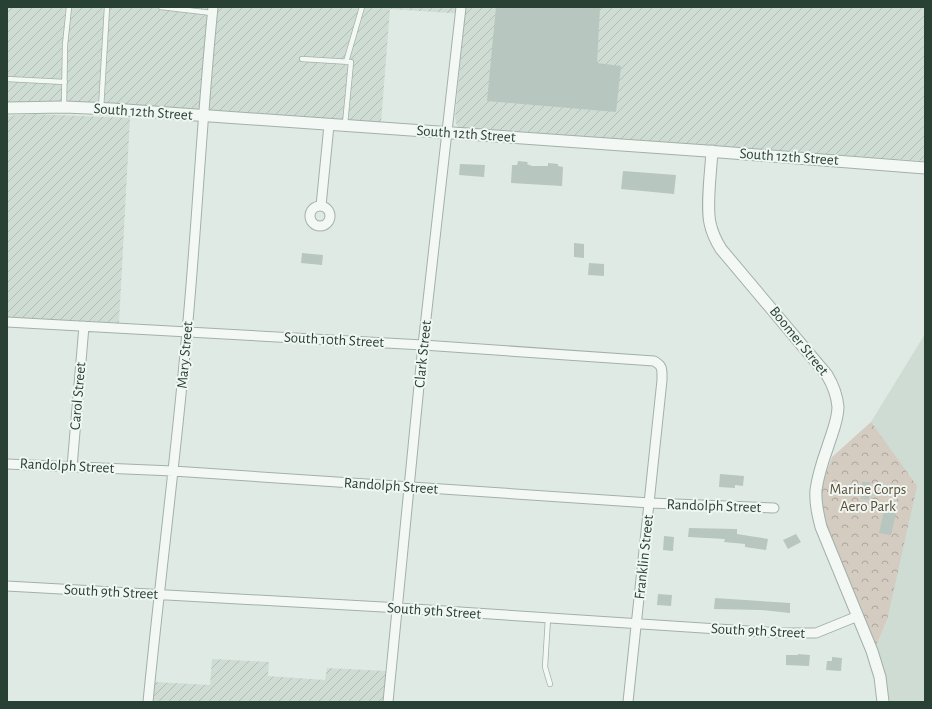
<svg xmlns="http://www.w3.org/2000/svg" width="932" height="709" viewBox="0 0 932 709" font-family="'Alegreya Sans',sans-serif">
  <defs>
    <pattern id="industrial-furrows" width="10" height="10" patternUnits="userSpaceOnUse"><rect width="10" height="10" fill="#cedcd4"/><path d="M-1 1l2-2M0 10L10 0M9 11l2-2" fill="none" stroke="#b1beb7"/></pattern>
    <pattern id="forest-crowns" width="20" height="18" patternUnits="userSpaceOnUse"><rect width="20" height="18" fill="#d4cbc1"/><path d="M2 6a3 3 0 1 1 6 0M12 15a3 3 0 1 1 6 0" fill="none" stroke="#aca69e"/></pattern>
  </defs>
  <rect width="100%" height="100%" fill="#e0eae4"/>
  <path fill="#cedcd4" d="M 925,334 L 925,702 L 889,702 L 884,668 L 876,646 L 887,620 L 871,422 Z"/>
  <path fill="url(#industrial-furrows)" d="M 7,7 L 925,7 L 925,161 L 464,129 L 458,127 L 456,123 L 455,117 L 465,14 L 390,9 L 381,123 L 82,102 L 7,102 Z
    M 34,114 L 130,118 L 119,323 L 7,317 L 7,116 Z
    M 212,659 L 269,662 L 268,676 L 325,680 L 327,668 L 387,671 L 384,702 L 153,702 L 155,682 L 210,685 Z"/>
  <path fill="url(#forest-crowns)" d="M 871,422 L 917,486 L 887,620 L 876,646 L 826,526 L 822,502 L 822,487 L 826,473 L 832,457 Z"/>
  <path fill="#b7c6be" d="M 496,7 L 600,7 L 597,63 L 621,66 L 616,112 L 487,101 Z
    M 518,161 L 528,162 L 527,164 L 532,166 L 548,166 L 548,163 L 558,164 L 558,166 L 563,167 L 562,186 L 511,183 L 512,165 L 517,165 Z
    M 460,164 L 485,165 L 484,177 L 459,175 Z
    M 623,171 L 676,175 L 674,194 L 621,189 Z
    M 574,243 L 584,244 L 584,258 L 574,257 Z
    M 302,253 L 323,255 L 322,265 L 301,263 Z
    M 589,263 L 604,264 L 604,276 L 588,275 Z
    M 720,474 L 744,476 L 743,486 L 735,485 L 735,488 L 719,487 Z
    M 862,482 L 870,482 L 869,500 L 861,499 Z
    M 884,511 L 896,513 L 891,535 L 879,533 Z
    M 689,528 L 737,529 L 737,534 L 768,539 L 766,550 L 745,547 L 745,544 L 724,542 L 725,539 L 688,537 Z
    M 796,534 L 801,542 L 788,549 L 783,540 Z
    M 664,536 L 674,537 L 673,551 L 663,550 Z
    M 658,594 L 672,595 L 671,606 L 657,605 Z
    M 715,598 L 790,603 L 790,613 L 761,610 L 714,609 Z
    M 798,654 L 810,655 L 809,666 L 786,665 L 786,655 L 798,655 Z
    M 832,657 L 842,658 L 841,671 L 826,670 L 827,661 L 832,661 Z"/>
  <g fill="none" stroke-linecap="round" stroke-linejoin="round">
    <defs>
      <path id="service" d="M 161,7 L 212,13
        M 302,59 L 351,62 L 345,124
        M 346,62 L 362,7
        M 7,79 L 65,82
        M 64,107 L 65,45 L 69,7
        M 101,109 L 107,7
        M 548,618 L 545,667 L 550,684"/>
      <path id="minor" d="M310 216a10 10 0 1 1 20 0a10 10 0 1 1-20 0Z
        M 321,206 L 329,125
        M 7,322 L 423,345 L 654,361 C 663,366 662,369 662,380 L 628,702
        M 7,464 L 173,471 L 650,503 L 774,508
        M 72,467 L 84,326
        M 7,586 L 383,607 L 781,633 L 816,633 L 858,616
        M 148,702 C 160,579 176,456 187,332 C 197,224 202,115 213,7
        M 388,702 L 423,345 L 461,7"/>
      <path id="tertiary" d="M 7,108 L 64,107 L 112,109 L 707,151 L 925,168
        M 712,151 C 711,171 706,205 710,223 C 712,233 716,241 721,249 L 827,375 C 833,385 837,395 838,407 C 838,420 832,433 828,446 C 823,460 818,475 816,490 C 815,503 818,515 821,527 L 872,651 L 880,677 L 883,702"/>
    </defs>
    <use href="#service" stroke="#a2b1a8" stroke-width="6"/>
    <use href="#minor" stroke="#a2b1a8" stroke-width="11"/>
    <use href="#tertiary" stroke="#a2b1a8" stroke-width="13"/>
    <use href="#service" stroke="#f3f8f5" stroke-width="4.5"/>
    <use href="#minor" stroke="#f3f8f5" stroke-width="9"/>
    <use href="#tertiary" stroke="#f3f8f5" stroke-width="11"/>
  </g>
  <g text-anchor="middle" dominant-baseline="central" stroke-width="4" stroke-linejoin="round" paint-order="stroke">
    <g font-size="15" fill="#294134" stroke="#f0f7f3">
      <text transform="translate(143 112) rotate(4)">South 12th Street</text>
      <text transform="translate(466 134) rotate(4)">South 12th Street</text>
      <text transform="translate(789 157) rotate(4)">South 12th Street</text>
      <text transform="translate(334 340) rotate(3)">South 10th Street</text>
      <text transform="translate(799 341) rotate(51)">Boomer Street</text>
      <text transform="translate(423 354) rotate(-84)">Clark Street</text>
      <text transform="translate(185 355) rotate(-85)">Mary Street</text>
      <text transform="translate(78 396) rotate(-85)">Carol Street</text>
      <text transform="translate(67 466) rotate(3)">Randolph Street</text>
      <text transform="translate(391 486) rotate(4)">Randolph Street</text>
      <text transform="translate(714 506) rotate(2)">Randolph Street</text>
      <text transform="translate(644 557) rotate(-84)">Franklin Street</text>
      <text transform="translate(111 592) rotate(3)">South 9th Street</text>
      <text transform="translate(434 611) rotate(4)">South 9th Street</text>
      <text transform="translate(758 631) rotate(3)">South 9th Street</text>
    </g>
    <g font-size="15" fill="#5d4e36" stroke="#f0f7f3">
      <text x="868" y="489">Marine Corps<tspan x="868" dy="17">Aero Park</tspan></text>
    </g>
  </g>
  <rect width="932" height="709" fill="none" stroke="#294134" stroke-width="16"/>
</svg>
